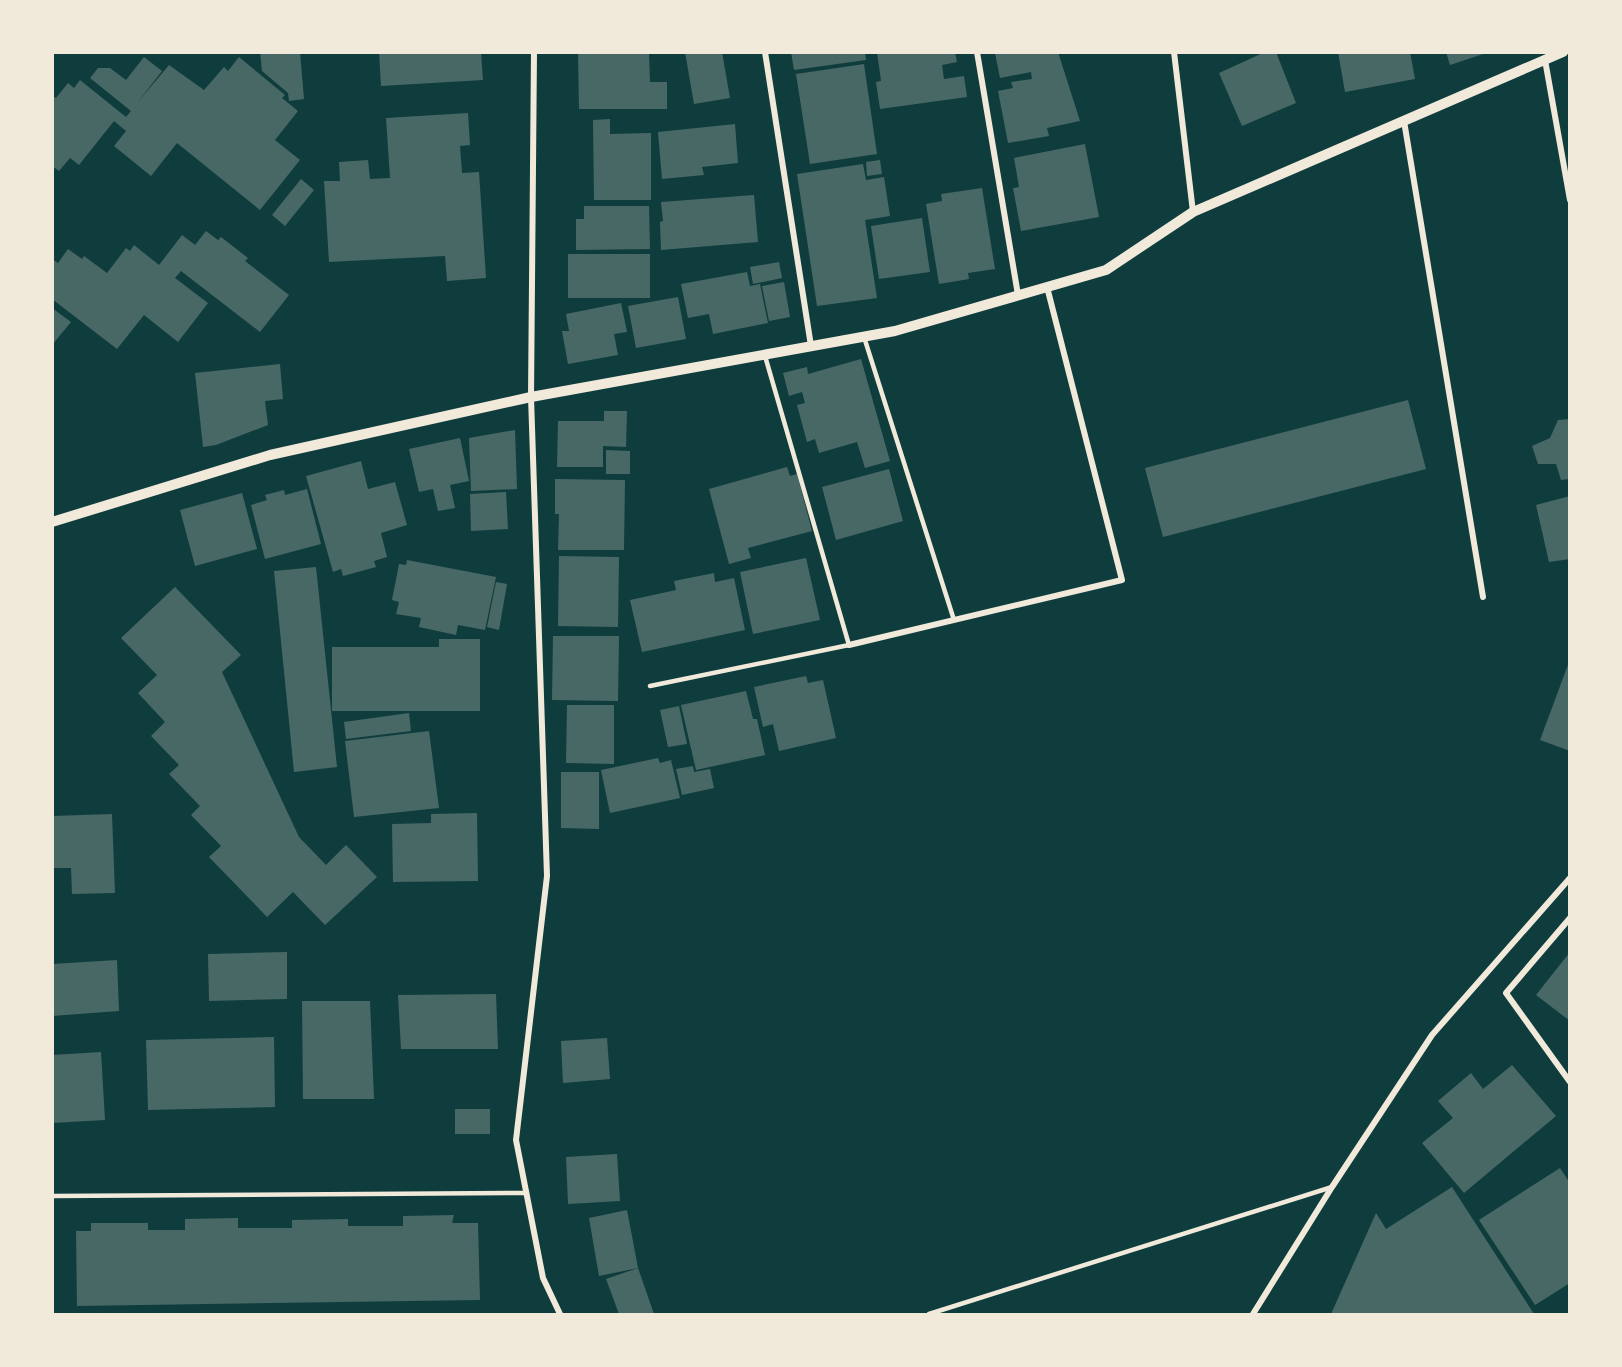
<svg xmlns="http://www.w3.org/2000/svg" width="1622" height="1367" viewBox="0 0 1622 1367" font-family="'Exo 2',sans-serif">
  <rect width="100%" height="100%" fill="#0f3d3e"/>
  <path fill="#486865" d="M 260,52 L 300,52 L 304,99 L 289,101 L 288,93 L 262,71 Z
    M 379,52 L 481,52 L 483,80 L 381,86 Z
    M 578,52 L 649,52 L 650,82 L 667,82 L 667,109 L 579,109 Z
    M 685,52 L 722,52 L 730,98 L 694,104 Z
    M 791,52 L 865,52 L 866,60 L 794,70 Z
    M 877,52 L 955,52 L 957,62 L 942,65 L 944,79 L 964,76 L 967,97 L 880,109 L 876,82 L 881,81 Z
    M 1058,52 L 1080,121 L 1047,128 L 1049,136 L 1008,143 L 998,91 L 1013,88 L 1011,82 L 1032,79 L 1031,72 L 1000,78 L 995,53 Z
    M 1265,52 L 1276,52 L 1296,103 L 1242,126 L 1219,73 Z
    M 1338,52 L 1410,52 L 1415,79 L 1345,92 Z
    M 1446,52 L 1486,52 L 1486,53 L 1450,65 Z
    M 144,57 L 162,71 L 138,102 L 169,65 L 204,90 L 224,67 L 228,71 L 239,57 L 285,95 L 282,98 L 298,111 L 275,140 L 300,160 L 260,210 L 177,143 L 151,176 L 114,146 L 126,131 L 114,121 L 79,165 L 70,158 L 59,171 L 52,166 L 52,96 L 56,98 L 68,83 L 74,88 L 80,80 L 126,117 L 131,111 L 90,78 L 98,68 L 110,68 L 126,80 Z
    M 864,64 L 877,154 L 810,164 L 796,74 Z
    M 468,113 L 470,145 L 460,146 L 462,173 L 479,172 L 486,278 L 447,281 L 445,256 L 329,262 L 324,181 L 340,181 L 339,162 L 368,160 L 370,179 L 390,178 L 386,118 Z
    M 610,119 L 610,134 L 651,133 L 651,200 L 594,200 L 593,120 Z
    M 735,124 L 738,163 L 702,167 L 704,175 L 662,179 L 658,132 Z
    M 1085,144 L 1099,217 L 1021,231 L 1013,188 L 1019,187 L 1014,158 Z
    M 880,160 L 882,174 L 867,176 L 866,162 Z
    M 863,164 L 866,180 L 884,177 L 890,216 L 865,220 L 877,298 L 817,306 L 797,174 Z
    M 301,179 L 314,190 L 285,226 L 272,215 Z
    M 982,188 L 995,269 L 968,273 L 969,279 L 939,284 L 926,204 L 942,201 L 941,194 Z
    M 754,195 L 758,242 L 661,250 L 660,222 L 663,221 L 661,202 Z
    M 584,206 L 649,206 L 650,249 L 576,250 L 576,219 L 584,219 Z
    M 922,218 L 930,272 L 879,279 L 871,226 Z
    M 206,231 L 218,240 L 221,237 L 248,258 L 245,261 L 289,295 L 260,332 L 181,271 L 175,278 L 208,303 L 178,342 L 144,315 L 117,349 L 52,299 L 52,259 L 58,263 L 68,249 L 82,259 L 84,256 L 107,273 L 126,248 L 130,251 L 134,245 L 159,265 L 182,235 L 195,245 Z
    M 568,254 L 650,254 L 650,298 L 568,298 Z
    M 779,262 L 782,278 L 753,284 L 750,267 Z
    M 747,272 L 750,286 L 760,284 L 768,323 L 713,334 L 709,314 L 688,318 L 681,284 Z
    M 784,282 L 790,317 L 769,321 L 762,286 Z
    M 678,297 L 686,339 L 636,348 L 628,306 Z
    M 621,303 L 627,332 L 614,334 L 618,355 L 568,364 L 562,331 L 569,331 L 566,314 Z
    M 52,308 L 71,322 L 52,345 Z
    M 861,359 L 890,461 L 865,468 L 857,442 L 819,453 L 815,439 L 807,442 L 797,405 L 805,403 L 802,392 L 789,396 L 783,373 L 807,367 L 808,374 Z
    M 280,364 L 283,399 L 265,401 L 268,425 L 216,445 L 203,447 L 195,373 Z
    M 1408,400 L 1426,469 L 1163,537 L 1145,468 Z
    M 604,411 L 627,411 L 626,447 L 603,446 L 603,467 L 557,467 L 558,421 L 604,421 Z
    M 1570,419 L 1570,479 L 1561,480 L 1556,464 L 1538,464 L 1532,446 L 1550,438 L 1558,420 Z
    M 515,430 L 517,489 L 471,491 L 469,438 Z
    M 460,438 L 469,481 L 450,485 L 455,508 L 438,511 L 433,489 L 419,492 L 409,449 Z
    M 606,450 L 630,451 L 630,474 L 606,474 Z
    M 361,461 L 368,489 L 395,482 L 407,525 L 381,533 L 387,557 L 374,561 L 376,567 L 343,576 L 341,569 L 333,572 L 306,476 Z
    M 787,467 L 790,476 L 797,474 L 812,531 L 748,548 L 751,558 L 729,564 L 709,489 Z
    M 889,469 L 903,521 L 836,540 L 822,487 Z
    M 555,479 L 625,480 L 624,550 L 558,550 L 559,514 L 555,514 Z
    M 307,489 L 321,544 L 265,559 L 251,505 L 267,500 L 265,495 L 284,490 L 285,495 Z
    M 506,492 L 508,529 L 471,531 L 470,494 Z
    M 242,493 L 257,549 L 195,566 L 180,510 Z
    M 1570,496 L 1570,559 L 1549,562 L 1536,505 Z
    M 559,556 L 619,557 L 618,627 L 558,626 Z
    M 806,558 L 820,620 L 753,634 L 740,572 Z
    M 407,560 L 496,577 L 485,630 L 458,625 L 456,635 L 419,627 L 421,618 L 396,614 L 399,602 L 392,600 L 399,564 L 406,565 Z
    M 316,567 L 337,767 L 294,772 L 274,571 Z
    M 714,573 L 715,582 L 734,578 L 745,630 L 642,652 L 630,600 L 676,590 L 674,581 Z
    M 496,582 L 507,584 L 499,630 L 487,627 Z
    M 175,587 L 241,655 L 222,672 L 299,837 L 326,865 L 346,845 L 377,877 L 325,925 L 293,892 L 267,917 L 209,857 L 221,846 L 191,815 L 200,806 L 169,774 L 179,765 L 151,736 L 165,722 L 138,693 L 157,675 L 121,638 Z
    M 553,636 L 619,636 L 618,701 L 552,700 Z
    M 439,639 L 480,639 L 480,711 L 332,711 L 332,647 L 439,647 Z
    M 1569,662 L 1570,662 L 1570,751 L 1540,740 Z
    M 806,676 L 808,683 L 823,680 L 836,738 L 779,751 L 773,724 L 763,727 L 754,687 Z
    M 746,691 L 753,719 L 757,719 L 765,755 L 696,770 L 681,705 Z
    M 567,705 L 614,705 L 614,764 L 566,763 Z
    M 679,706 L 687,744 L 668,747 L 660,710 Z
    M 409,713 L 411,731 L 346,739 L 344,722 Z
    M 429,731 L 439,808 L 354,817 L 345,741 Z
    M 658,758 L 660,763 L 671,760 L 680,798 L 610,813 L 601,770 Z
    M 693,766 L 694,772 L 710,769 L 714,788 L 682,795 L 676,769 Z
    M 561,772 L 599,772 L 599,829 L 561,828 Z
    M 477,813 L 478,881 L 393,882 L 392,824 L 431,823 L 431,814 Z
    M 112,814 L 115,893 L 72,894 L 71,868 L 52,868 L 52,816 Z
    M 287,952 L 287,999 L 209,1001 L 208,954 Z
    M 1570,952 L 1570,1021 L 1536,995 Z
    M 117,960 L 119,1011 L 52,1016 L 52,964 Z
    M 496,994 L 498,1049 L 401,1049 L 398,995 Z
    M 302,1001 L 370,1001 L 374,1099 L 303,1099 Z
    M 274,1037 L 275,1107 L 148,1110 L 146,1040 Z
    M 607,1038 L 610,1079 L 563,1083 L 561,1041 Z
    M 101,1052 L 105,1120 L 52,1123 L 52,1055 Z
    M 1512,1065 L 1556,1116 L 1464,1193 L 1422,1143 L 1453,1118 L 1438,1101 L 1471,1073 L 1483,1089 Z
    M 455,1109 L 490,1109 L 490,1134 L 455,1134 Z
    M 617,1154 L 620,1201 L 568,1204 L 566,1157 Z
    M 1560,1168 L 1570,1183 L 1570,1283 L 1535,1305 L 1479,1220 Z
    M 1452,1187 L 1534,1314 L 1331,1314 L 1376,1213 L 1386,1229 Z
    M 627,1210 L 638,1268 L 654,1314 L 619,1314 L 606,1279 L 638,1268 L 599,1276 L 589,1218 Z
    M 454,1215 L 452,1223 L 478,1223 L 480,1300 L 77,1306 L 76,1231 L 91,1231 L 91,1223 L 148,1223 L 148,1230 L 185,1230 L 185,1219 L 238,1218 L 238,1228 L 292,1228 L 292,1220 L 348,1219 L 348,1226 L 403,1226 L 403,1216 Z"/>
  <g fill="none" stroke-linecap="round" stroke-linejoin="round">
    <path stroke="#f1e9da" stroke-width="4.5" d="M 864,337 L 954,620
      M 650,686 L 849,645 L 765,356
      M 52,1196 L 527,1193
      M 929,1314 L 1332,1187"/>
    <path stroke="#f1e9da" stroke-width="6" d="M 534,52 L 531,397 L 547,876 L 516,1140 L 543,1278 L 560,1314
      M 765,52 L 811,346
      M 977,52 L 1018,295
      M 1174,52 L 1193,212
      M 1545,60 L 1570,200
      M 1404,121 L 1483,597
      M 849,645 L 1122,580 L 1047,287
      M 1570,918 L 1506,993 L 1570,1082
      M 1253,1314 L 1332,1187 L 1432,1035 L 1570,878"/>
    <path stroke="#f1e9da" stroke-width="10" d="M 52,522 L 270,455 L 531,397 L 895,331 L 1106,270 L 1193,212 L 1563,52"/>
  </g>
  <rect width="1622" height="1367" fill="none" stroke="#f1e9da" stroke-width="108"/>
</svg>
